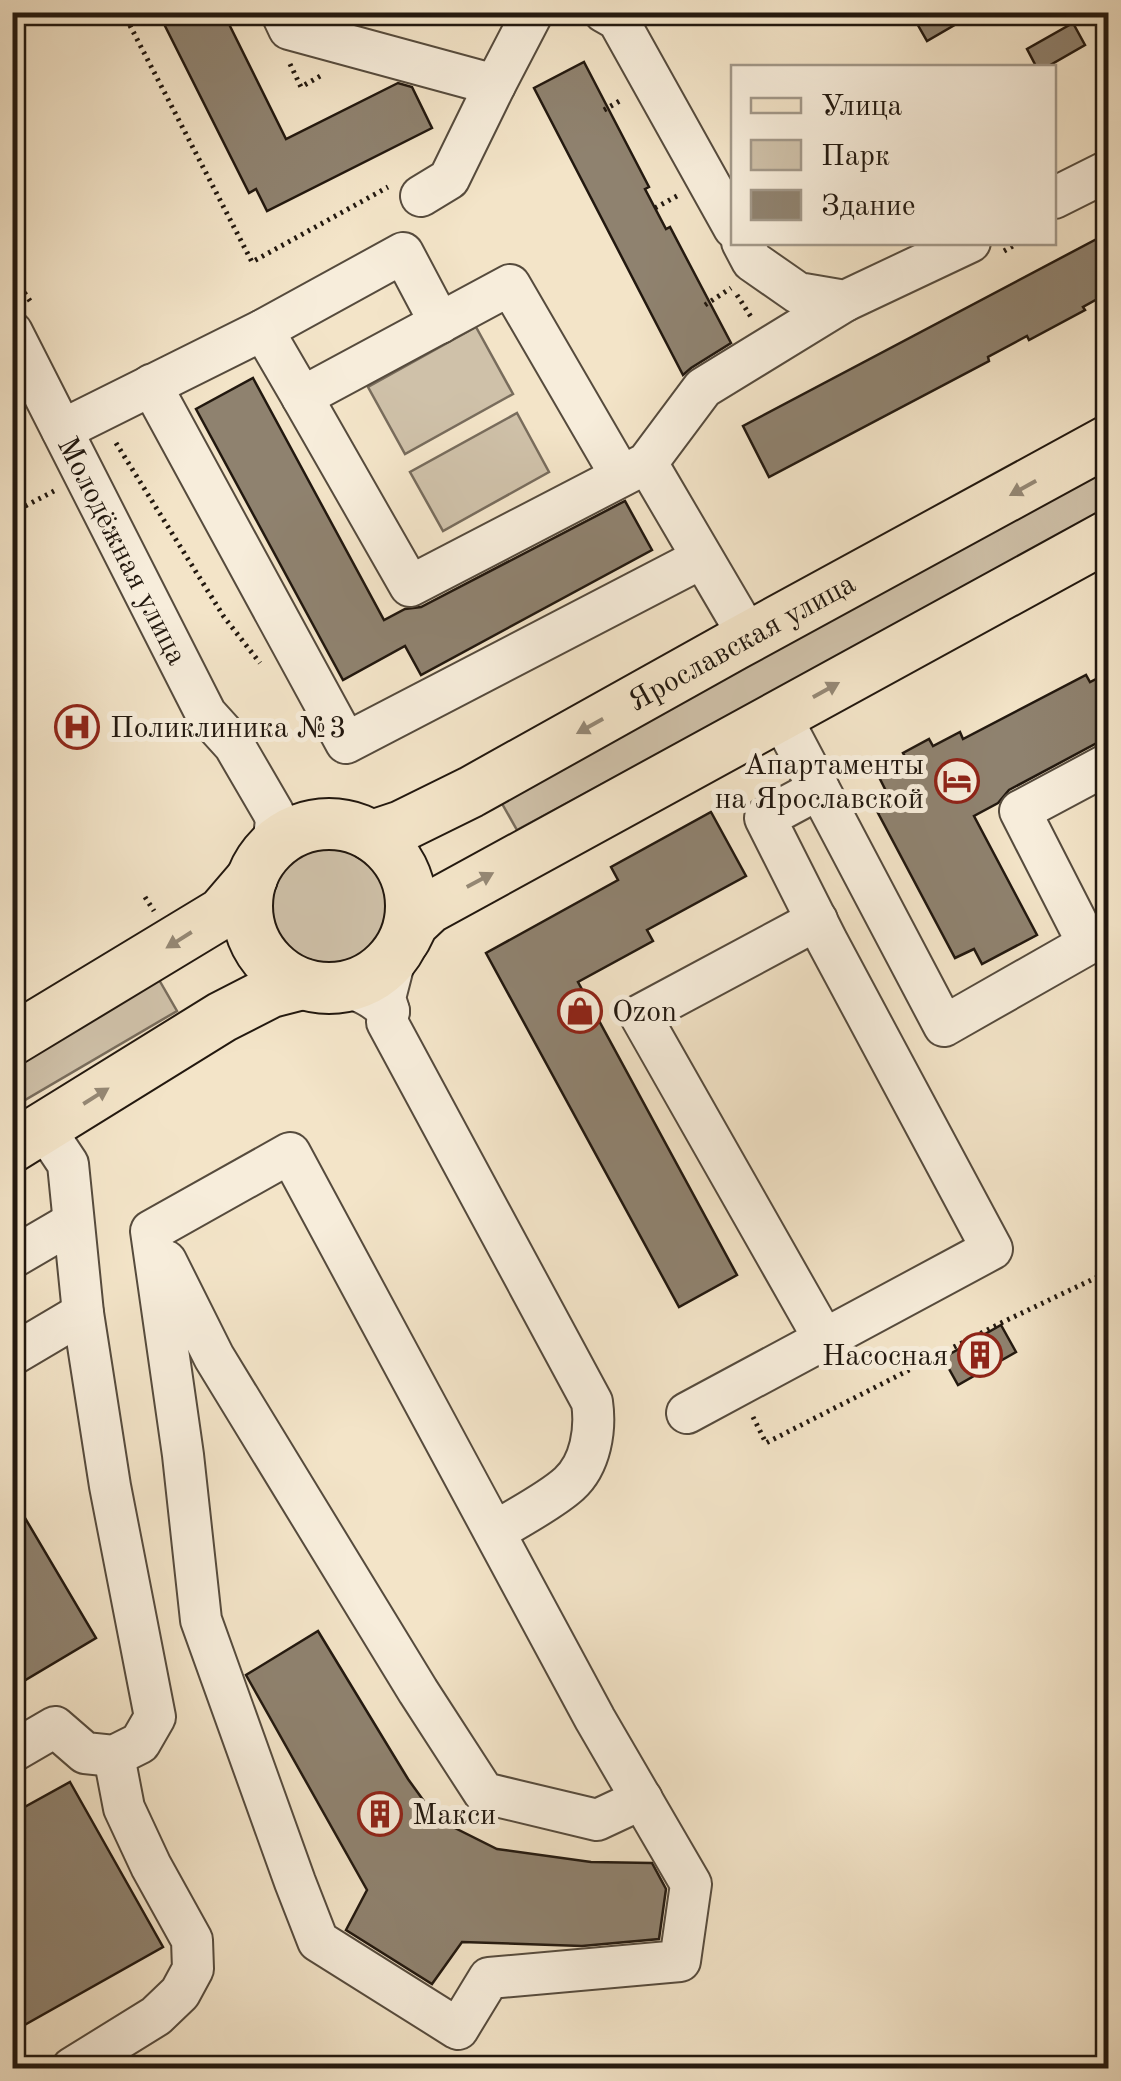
<svg xmlns="http://www.w3.org/2000/svg" width="1121" height="2081" font-family="'Old Standard TT',serif">
<style>
.green{fill:#cfc1a9;stroke:#786c5c;stroke-width:2.5}
.building{fill:#8f826f;stroke:#22180f;stroke-width:2.5}
.lines{fill:none;stroke-linecap:round;stroke-linejoin:round}
.minor-casing{stroke:#564b3d;stroke-width:44}
.major-casing{stroke:#22180f;stroke-width:54}
.path{stroke:#22180f;stroke-width:5;stroke-dasharray:2.5 5;stroke-linecap:butt}
.minor{stroke:#f7eddb;stroke-width:40}
.major{stroke:#f3e4c8;stroke-width:50}
.oneway{fill:#958875}
.labels{text-anchor:middle;stroke-width:10;stroke-linejoin:round;paint-order:stroke}
.street-label{font-size:30px;fill:#22180f;stroke:#f7eddb}
.poi-label{font-size:30px;fill:#22180f;stroke:#f7eddb;text-anchor:start}
</style>
<rect width="100%" height="100%" fill="#f3e4c8"/>
<filter id="stains"><feTurbulence type="fractalNoise" baseFrequency=".002" numOctaves="4"/><feColorMatrix values="0 0 0 0 .2 0 0 0 0 .09 0 0 0 0 .02 0 0 0 .5 -.17"/></filter>
<radialGradient id="worn" r=".72"><stop offset=".6" stop-color="#630" stop-opacity="0"/><stop offset="1" stop-color="#630" stop-opacity=".3"/></radialGradient>
<g class="green">
<polygon points="476,327 513,394 405,454 368,387"/>
<polygon points="517,413 549,472 443,531 410,472"/>
<polygon points="1108,457 1108,512 517,830 496,793"/>
<circle cx="330" cy="903" r="61"/>
<polygon points="158,978 177,1011 13,1107 12,1063"/>
</g>
<g class="building">
<polygon points="158,12 223,12 286,139 398,83 412,87 432,128 267,211 256,189 249,193"/>
<polygon points="928,12 977,12 927,41 915,20"/>
<polygon points="1073,23 1085,45 1045,68 1037,68 1027,49"/>
<polygon points="584,62 649,187 645,189 666,229 670,227 731,343 691,368 683,375 534,88"/>
<polygon points="1108,233 1108,293 1083,307 1085,310 1029,340 1027,336 988,357 989,361 769,477 743,426"/>
<polygon points="253,378 384,620 405,609 421,607 625,501 652,550 421,675 405,646 343,680 196,409"/>
<polygon points="1108,673 1108,740 1097,743 1009,790 998,803 974,816 1037,935 982,964 974,949 955,958 878,813 893,805 878,775 907,760 903,753 929,739 933,746 960,732 963,739 1086,675 1090,682"/>
<polygon points="711,812 746,876 647,930 653,941 578,982 737,1275 679,1307 486,953 618,880 611,867"/>
<polygon points="1001,1325 1016,1352 958,1385 943,1358"/>
<polygon points="12,1496 96,1638 12,1688"/>
<polygon points="318,1631 408,1779 426,1804 447,1824 497,1849 591,1862 652,1863 666,1889 659,1939 582,1946 462,1942 432,1984 346,1930 367,1890 246,1675"/>
<polygon points="70,1782 163,1947 12,2032 12,1814"/>
</g>
<g class="lines">
<g class="minor-casing">
<g id="minor">
<polyline points="281,12 289,29 495,85 533,12"/>
<polyline points="604,12 618,20 734,228"/>
<polyline points="421,196 449,179 495,85"/>
<polyline points="1054,198 1108,171"/>
<polyline points="742,242 752,261 798,293 845,301 970,242"/>
<polyline points="263,330 403,253 440,323"/>
<path id="s1" d="M 12,332 L 206,714 L 234,745 L 273,812 L 276,820 L 273,846"/>
<polyline points="151,385 346,743 702,558"/>
<polyline points="302,397 410,586 647,463 703,388 845,301"/>
<polyline points="62,430 263,330 302,397 510,285 621,476"/>
<polyline points="647,463 749,637"/>
<polyline points="780,715 944,1026 1088,944 1020,811 1108,764"/>
<polyline points="817,920 640,1015 824,1339"/>
<path d="M 396,955 L 385,998 L 389,1011 L 387,1022 L 592,1402 C 596,1429 591,1464 569,1484 C 549,1502 518,1517 495,1532"/>
<path d="M 338,988 C 360,988 373,997 389,1011"/>
<polygon points="290,1153 595,1719 691,1884 680,1961 489,1978 458,2029 318,1941 295,1882 201,1620 183,1455 151,1231"/>
<polyline points="12,1258 72,1223"/>
<polyline points="166,1261 214,1357 418,1691 484,1793 597,1820 642,1799"/>
<polyline points="12,1355 83,1313"/>
<polyline points="687,1413 992,1249 827,941 765,818 819,789"/>
<polyline points="12,1752 55,1727 85,1753 114,1756 140,1743 155,1717 110,1486 83,1313 68,1164 44,1128"/>
<polyline points="72,2068 156,2016 180,1993 193,1969 192,1940 151,1866 124,1808 114,1756"/>
</g>
</g>
<g class="major-casing">
<g id="major">
<circle cx="329" cy="906" r="82"/>
<path id="s2" d="M 372,836 L 402,826 L 471,792 L 736,644 L 1108,441"/>
<polyline points="405,939 413,923 429,908 1108,536"/>
<polyline points="12,1040 222,913 252,878"/>
<polyline points="12,1147 222,1017 271,992 302,984"/>
</g>
</g>
<g class="path">
<polyline points="123,12 252,262 388,187"/>
<polyline points="290,64 301,87 322,75"/>
<polyline points="604,110 623,99"/>
<polyline points="655,208 677,196"/>
<polyline points="1004,251 1020,242"/>
<polyline points="12,274 30,301"/>
<polyline points="737,295 753,320"/>
<polyline points="705,305 731,288"/>
<polyline points="116,443 224,617 260,663"/>
<polyline points="12,513 54,491"/>
<polyline points="145,897 154,911"/>
<polyline points="753,1417 766,1443 1005,1321 1108,1272"/>
</g>
<use href="#minor" class="minor"/>
<use href="#major" class="major"/>
</g>
<defs><path id="oneway-solid" d="M-6-.8H1V-3.2L6.5 0L1 3.2V.8H-6Z" transform="scale(2.5)"/></defs>
<g class="oneway">
<use href="#oneway-solid" transform="translate(1023 488) rotate(151)"/>
<use href="#oneway-solid" transform="translate(826 690) rotate(-29)"/>
<use href="#oneway-solid" transform="translate(590 726) rotate(151)"/>
<use href="#oneway-solid" transform="translate(480 880) rotate(-28)"/>
<use href="#oneway-solid" transform="translate(179 940) rotate(148)"/>
<use href="#oneway-solid" transform="translate(96 1096) rotate(-32)"/>
</g>
<defs>
<g id="hospital-ring" transform="scale(2.25)"><circle r="9.5" fill="#f7eddb" stroke="#8f2418" stroke-width="1.5"/><path d="M-5-5h3v3.5h4V-5h3V5h-3V1.5h-4V5h-3Z" fill="#8f2418"/></g>
<g id="hotel-ring" transform="scale(2.25)"><circle r="9.5" fill="#f7eddb" stroke="#8f2418" stroke-width="1.5"/><path d="M-6-4.5h1.5V1H6V5H4.5V3h-9V5H-6ZM-4 0a1.8 1.8 0 1 1 3.6 0ZM.5 0V-2.5h3Q6-2.5 6 0Z" fill="#8f2418"/></g>
<g id="shop-ring" transform="scale(2.25)"><circle r="9.5" fill="#f7eddb" stroke="#8f2418" stroke-width="1.5"/><path d="M-5-2.5h2.3a2.7 3.5 0 0 1 5.4 0H5L5.5 6h-11ZM-1.5-2.5h3a1.5 2.3 0 0 0-3 0Z" fill="#8f2418"/></g>
<g id="building-ring" transform="scale(2.25)"><circle r="9.5" fill="#f7eddb" stroke="#8f2418" stroke-width="1.5"/><path d="M-4-6H4V6H1V3H-1V6H-4ZM-2.5-4.3h1.7v1.8h-1.7ZM.8-4.3h1.7v1.8H.8ZM-2.5-1h1.7V.8h-1.7ZM.8-1h1.7V.8H.8Z" fill="#8f2418"/></g>
</defs>
<g fill-rule="evenodd">
<use href="#hospital-ring" x="77" y="727"/>
<use href="#hotel-ring" x="957" y="781"/>
<use href="#shop-ring" x="580" y="1011"/>
<use href="#building-ring" x="980" y="1355"/>
<use href="#building-ring" x="380" y="1814"/>
</g>
<g class="labels">
<g class="street-label">
<text dy="10" stroke="none"><textPath href="#s1" startOffset="245">Молодёжная улица</textPath></text>
<text dy="10" stroke="none"><textPath href="#s2" startOffset="418">Ярославская улица</textPath></text>
</g>
<g class="poi-label">
<text x="110" y="737">Поликлиника №3</text>
<text x="924" y="774" text-anchor="end">Апартаменты<tspan x="924" dy="34">на Ярославской</tspan></text>
<text x="612" y="1021">Ozon</text>
<text x="948" y="1365" text-anchor="end">Насосная</text>
<text x="412" y="1824">Макси</text>
</g>
</g>
<rect width="1121" height="2081" fill="none" stroke="#f3e4c8" stroke-width="50"/>
<rect x="15" y="15" width="1091" height="2051" fill="none" stroke="#22180f" stroke-width="5"/>
<rect x="25" y="25" width="1071" height="2031" fill="none" stroke="#22180f" stroke-width="2.5"/>
<rect x="731" y="65" width="325" height="180" fill="#f7eddb" stroke="#a29889" stroke-width="2.5"/>
<rect x="751" y="98" width="50" height="15" fill="#f3e4c8" stroke="#a29889" stroke-width="2.5"/>
<text x="821" y="115" font-size="30" fill="#22180f">Улица</text>
<rect x="751" y="140" width="50" height="30" fill="#cfc1a9" stroke="#a29889" stroke-width="2.5"/>
<text x="821" y="165" font-size="30" fill="#22180f">Парк</text>
<rect x="751" y="190" width="50" height="30" fill="#8f826f" stroke="#a29889" stroke-width="2.5"/>
<text x="821" y="215" font-size="30" fill="#22180f">Здание</text>
<rect width="100%" height="100%" filter="url(#stains)"/>
<rect width="100%" height="100%" fill="url(#worn)"/>
</svg>
